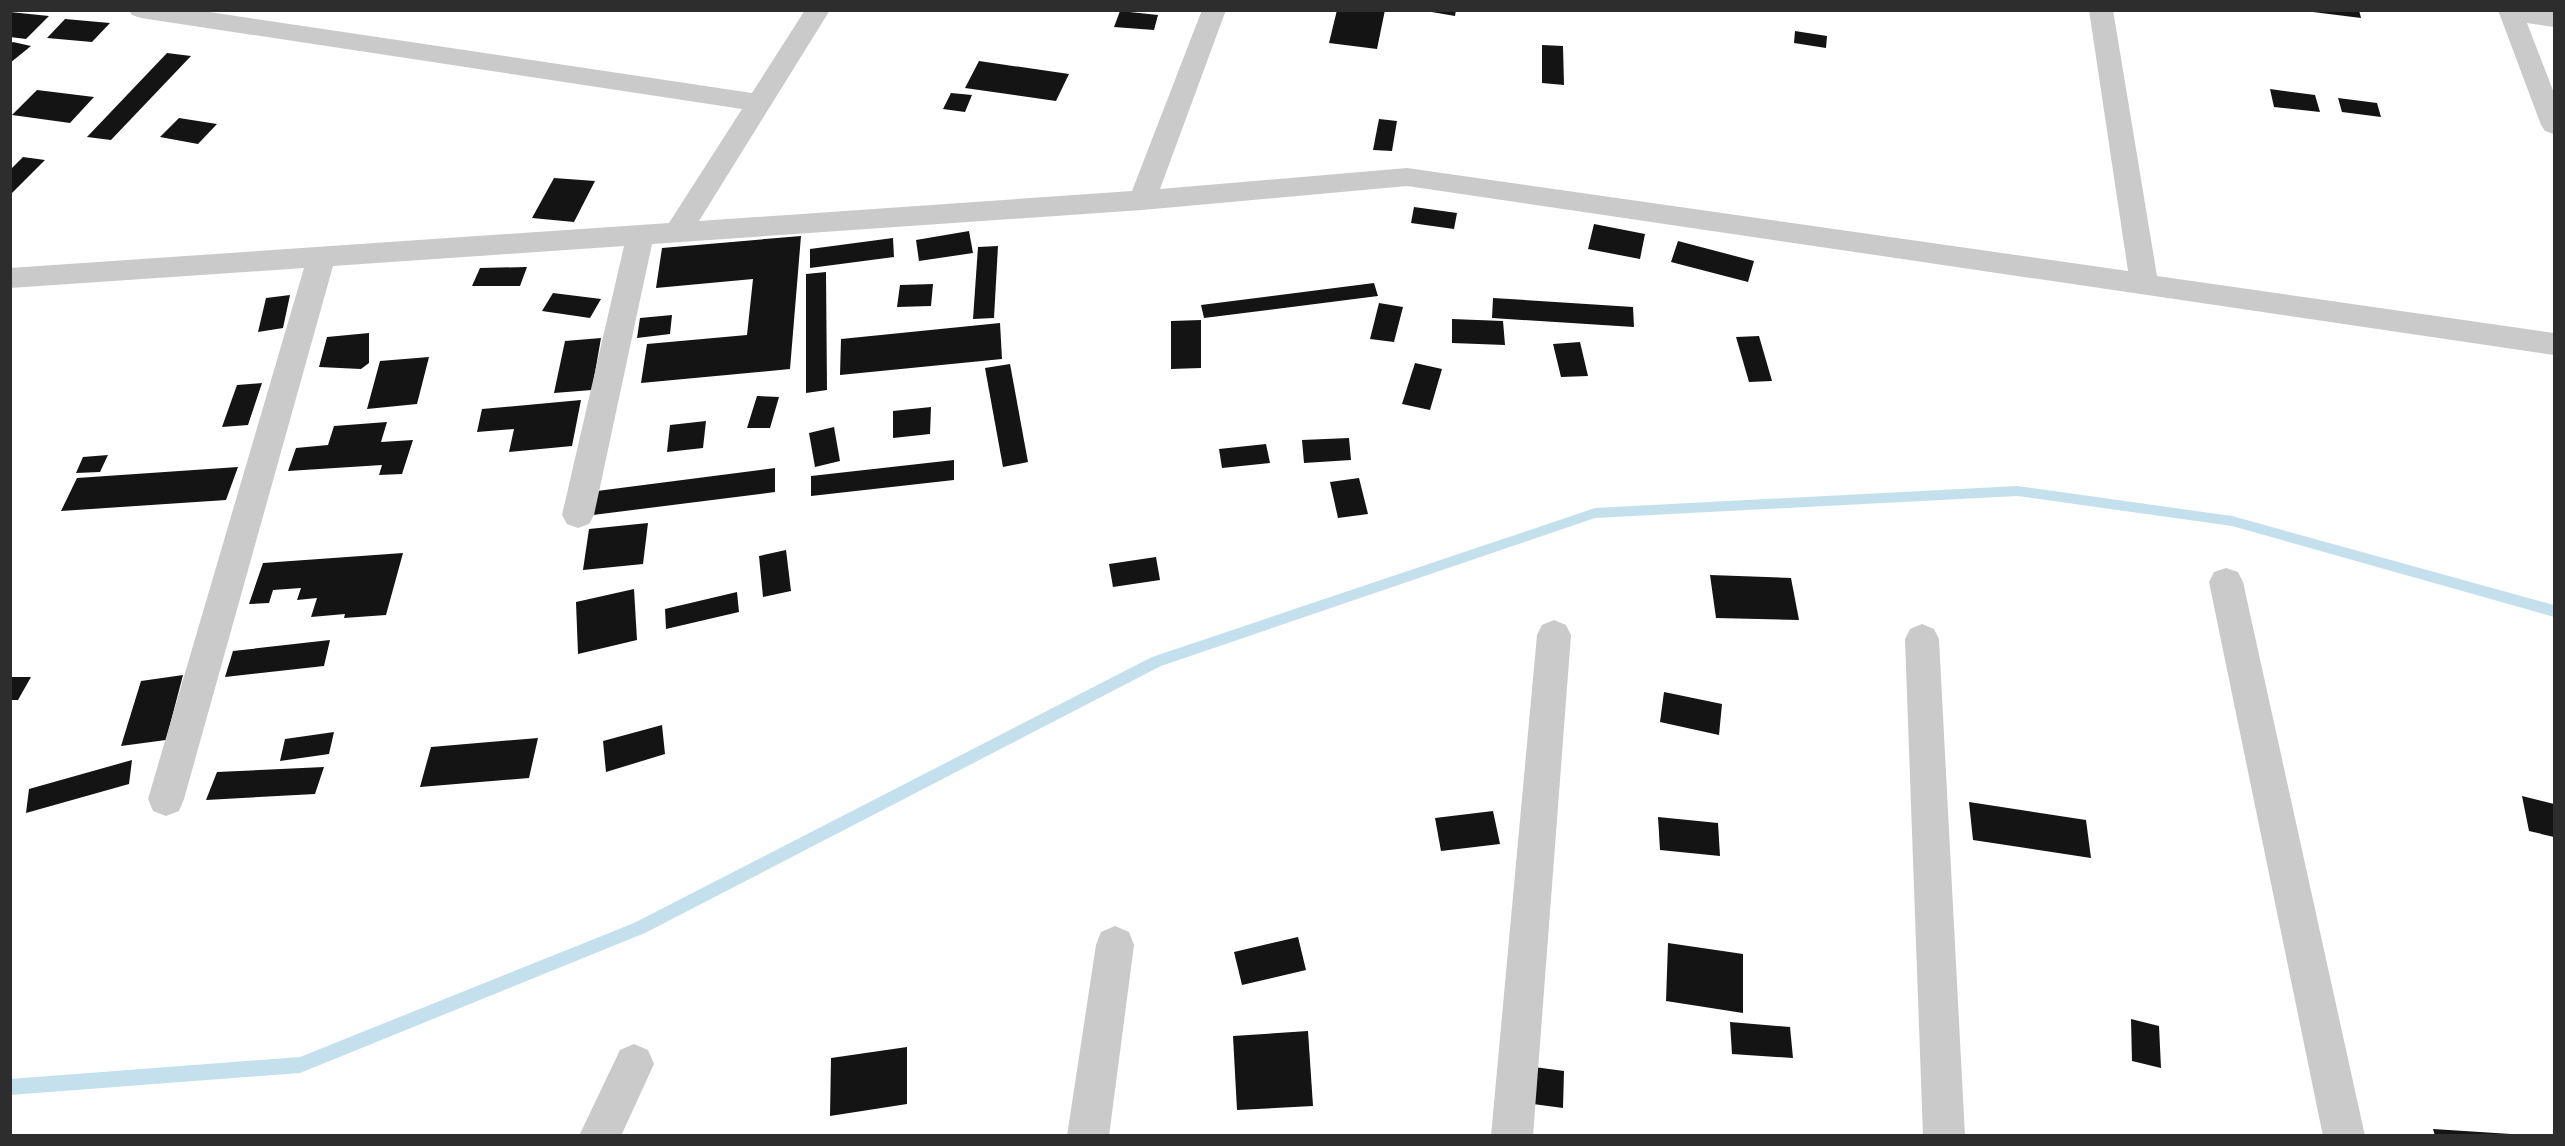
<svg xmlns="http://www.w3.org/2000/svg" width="2565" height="1146" font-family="Inter,sans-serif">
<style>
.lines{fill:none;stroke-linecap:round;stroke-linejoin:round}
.stream{fill:#c4e0ed;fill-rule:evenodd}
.building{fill:#141414}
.minor{fill:#cacaca;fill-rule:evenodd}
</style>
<rect width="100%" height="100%" fill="#fff"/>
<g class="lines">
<polygon class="stream" points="2017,486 2232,516 2554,605 2554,617 2232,526 2017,496 1595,518 1161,666 645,933 300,1073 10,1095 10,1079 300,1057 634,923 1152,657 1595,508"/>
</g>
<g class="building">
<polygon points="1337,10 1385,10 1377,49 1329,43"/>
<polygon points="1420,10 1456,10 1455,16"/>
<polygon points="2313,10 2359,10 2361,18 2313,12"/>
<polygon points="1120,11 1158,15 1154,30 1114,27"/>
<polygon points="10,12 49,16 26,39 10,37"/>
<polygon points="65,19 110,23 92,42 47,38"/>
<polygon points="1795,31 1827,36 1826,48 1794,43"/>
<polygon points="13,42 31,46 10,63 10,44"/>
<polygon points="1542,45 1563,46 1564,85 1542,83"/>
<polygon points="167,53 191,56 111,140 87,137"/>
<polygon points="979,61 1069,74 1056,101 965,88"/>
<polygon points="2270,89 2315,95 2320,112 2274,107"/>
<polygon points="37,90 94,97 70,123 12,115"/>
<polygon points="951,93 972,95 965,112 943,109"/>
<polygon points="2338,98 2377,103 2381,117 2342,112"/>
<polygon points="179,118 217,124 198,144 160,137"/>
<polygon points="1379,119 1397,121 1392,151 1373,150"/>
<polygon points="23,157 45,160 10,195 10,170"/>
<polygon points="554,178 595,181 574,222 532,218"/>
<polygon points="1414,207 1457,213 1454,229 1411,223"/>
<polygon points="1594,224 1645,234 1640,259 1588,249"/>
<polygon points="969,231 973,253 919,261 916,240"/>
<polygon points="801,236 790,369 641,383 647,344 747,335 753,279 656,288 662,248"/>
<polygon points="893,238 894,257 810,268 810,249"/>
<polygon points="1678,241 1754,261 1748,282 1671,262"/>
<polygon points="998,246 994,318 973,319 978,247"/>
<polygon points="527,267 520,286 472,286 480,268"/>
<polygon points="826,272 827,390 806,393 806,274"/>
<polygon points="1374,283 1378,296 1204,318 1201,305"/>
<polygon points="933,284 931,306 897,307 900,285"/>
<polygon points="553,293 601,299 590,318 542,311"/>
<polygon points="290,295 283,328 258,332 266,298"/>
<polygon points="1493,298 1633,307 1634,327 1492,318"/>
<polygon points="1379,303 1403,307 1394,342 1370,339"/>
<polygon points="672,315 670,334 637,338 640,318"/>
<polygon points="1452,319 1503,321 1505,345 1452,343"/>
<polygon points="1201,320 1201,368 1171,369 1171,321"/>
<polygon points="1000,323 1002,359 840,375 841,339"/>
<polygon points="369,333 369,363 361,369 319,367 327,337"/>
<polygon points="1759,336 1772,381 1749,382 1736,337"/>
<polygon points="601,338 592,390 554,393 565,341"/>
<polygon points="1580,342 1588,376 1561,377 1553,344"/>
<polygon points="429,357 417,404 367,409 380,361"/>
<polygon points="1415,363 1442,369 1430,410 1402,404"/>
<polygon points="1010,364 1028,462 1003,467 985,368"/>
<polygon points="262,383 248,425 222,427 237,385"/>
<polygon points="757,396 779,397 770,428 747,428"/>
<polygon points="581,400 572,446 509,452 514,429 477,432 482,409"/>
<polygon points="931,407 930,434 893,438 893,411"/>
<polygon points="706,421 703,448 667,452 670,425"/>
<polygon points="387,422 381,442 413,440 402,474 379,475 382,465 288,471 296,448 328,445 334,426"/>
<polygon points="834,427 840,461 815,467 809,433"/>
<polygon points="1349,438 1351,460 1304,463 1302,440"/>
<polygon points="1266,444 1270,463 1222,468 1219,449"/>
<polygon points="108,455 100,472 76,473 83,457"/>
<polygon points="954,460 954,480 811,496 811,476"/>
<polygon points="238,467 226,500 61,511 77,478"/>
<polygon points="775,468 775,492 593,515 597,491"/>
<polygon points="1359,478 1368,514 1338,518 1330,482"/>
<polygon points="648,523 643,564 583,570 589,529"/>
<polygon points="786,550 791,591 763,597 759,556"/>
<polygon points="403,553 386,615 344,618 345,614 311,617 317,598 297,600 301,588 273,590 269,603 249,604 263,563"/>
<polygon points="1156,557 1160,580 1113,587 1109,564"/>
<polygon points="1710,575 1791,578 1799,620 1716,618"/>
<polygon points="634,589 637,640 578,654 576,602"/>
<polygon points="737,592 739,612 666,629 665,609"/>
<polygon points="330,640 324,666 225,677 233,651"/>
<polygon points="183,675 166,740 121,746 141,681"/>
<polygon points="10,677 31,677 18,700 10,700"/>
<polygon points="1664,692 1722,704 1719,735 1660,722"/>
<polygon points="662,725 665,754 606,772 603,741"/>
<polygon points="334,732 329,754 280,761 285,739"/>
<polygon points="538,738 529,778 420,787 431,747"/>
<polygon points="132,760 129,784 26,813 29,789"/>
<polygon points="324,767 315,794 206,800 217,772"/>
<polygon points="2522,796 2554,804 2554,837 2529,831"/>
<polygon points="1969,802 2086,820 2091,858 1973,840"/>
<polygon points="1493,811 1500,844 1441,851 1435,818"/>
<polygon points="1658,817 1718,823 1720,856 1660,850"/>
<polygon points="1298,937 1306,970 1242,985 1234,952"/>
<polygon points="1668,943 1743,954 1743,1013 1666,1001"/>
<polygon points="2131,1019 2159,1026 2161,1068 2132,1061"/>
<polygon points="1730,1022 1790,1027 1793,1058 1732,1054"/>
<polygon points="1308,1031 1313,1106 1237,1110 1233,1036"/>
<polygon points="907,1047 907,1104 830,1116 831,1058"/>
<polygon points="1534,1067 1564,1071 1563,1108 1533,1104"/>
<polygon points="2433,1129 2511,1134 2511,1136 2435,1136"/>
</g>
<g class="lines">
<g class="minor">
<polygon points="129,10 196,10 752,93 805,10 830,10 699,221 1132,191 1202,10 1226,10 1160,189 1407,168 2128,271 2089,10 2113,10 2157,276 2554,333 2554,355 1407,186 1142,210 652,244 594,515 589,524 578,528 567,524 562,515 624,246 333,266 184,799 179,811 166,816 153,811 148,799 304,268 10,288 10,268 669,223 742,109 141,18 132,15"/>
<polygon points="2498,10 2554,11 2554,27 2527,23 2554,93 2554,134 2545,131 2541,125"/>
<polygon points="2226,568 2238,572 2243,582 2365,1136 2323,1136 2209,582 2214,572"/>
<polygon points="1554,620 1566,625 1571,635 1533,1136 1491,1136 1537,635 1542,625"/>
<polygon points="1922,624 1934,629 1939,639 1965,1136 1923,1136 1905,639 1910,629"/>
<polygon points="1115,926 1129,932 1134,945 1109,1136 1067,1136 1096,945 1101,932"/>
<polygon points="634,1044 648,1050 654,1064 621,1136 579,1136 620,1050"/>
</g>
</g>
<rect width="2565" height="1146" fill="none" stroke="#2d2d2d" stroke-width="24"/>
</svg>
